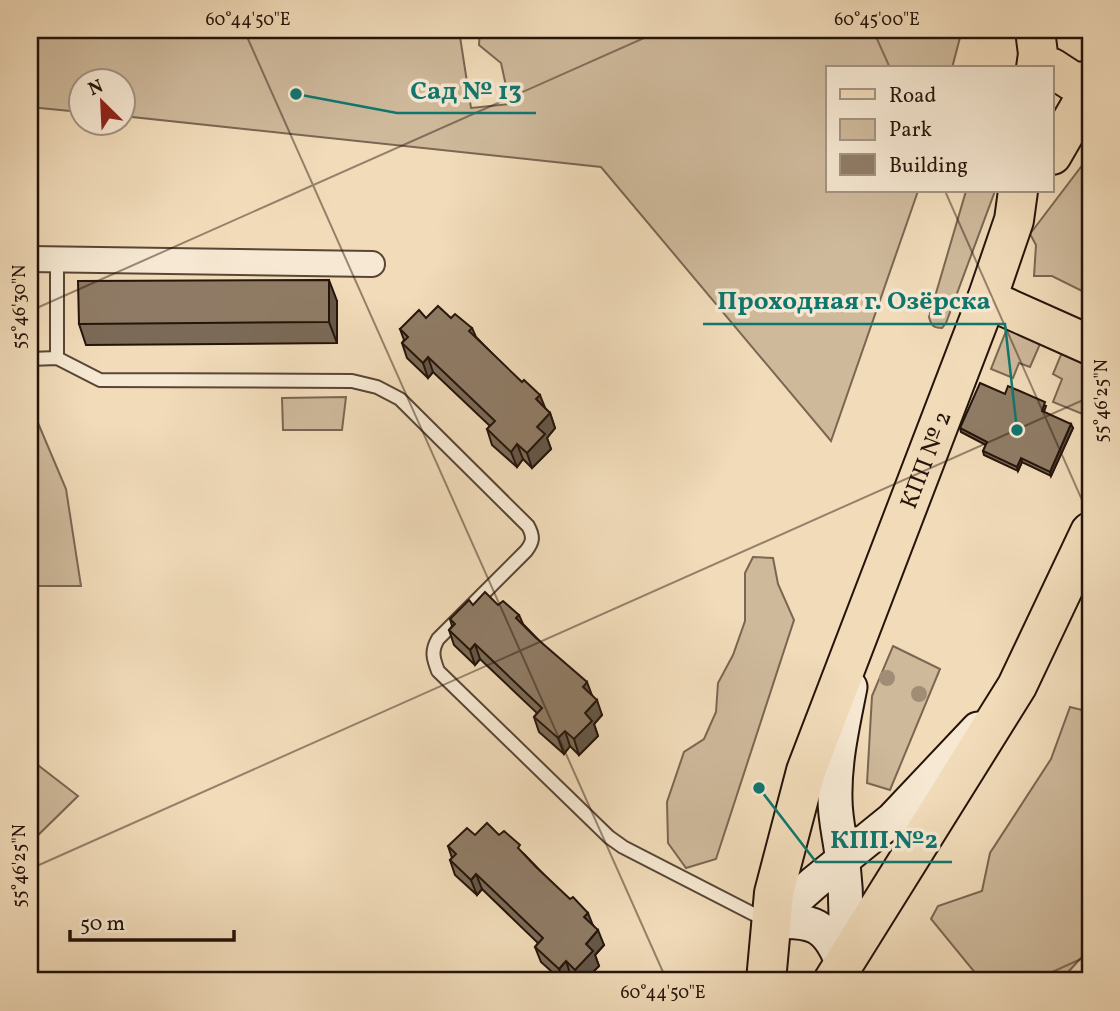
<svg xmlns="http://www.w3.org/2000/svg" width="1120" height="1011" font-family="Vollkorn,serif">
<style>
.green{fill:#ceb99b;stroke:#7a6652;stroke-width:2}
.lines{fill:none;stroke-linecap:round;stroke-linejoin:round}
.lane-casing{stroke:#584636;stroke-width:16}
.street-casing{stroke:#584636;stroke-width:28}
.secondary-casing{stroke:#25140a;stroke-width:37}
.primary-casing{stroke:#25140a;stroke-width:42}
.lane{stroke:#f6e8d2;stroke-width:12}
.street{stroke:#f6e8d2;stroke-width:24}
.secondary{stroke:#f6e8d2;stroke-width:33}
.primary{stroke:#f1dbb9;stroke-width:38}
.tree{fill:#a18d75}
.wall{fill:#7b6a57;stroke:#25140a;stroke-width:2}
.shaded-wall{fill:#645647;stroke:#25140a;stroke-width:2}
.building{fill:#8f7b65;stroke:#25140a;stroke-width:2}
.ticks{fill:none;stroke:#25140a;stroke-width:2;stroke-opacity:0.45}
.labels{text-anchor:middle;stroke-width:7;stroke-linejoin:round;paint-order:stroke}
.street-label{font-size:24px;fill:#25140a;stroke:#f6e8d2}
.leader{fill:none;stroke:#0f766e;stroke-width:2.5}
.callout-dot{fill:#0f766e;stroke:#f6e8d2;stroke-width:2.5}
.callout-label{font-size:26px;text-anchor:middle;font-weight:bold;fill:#0f766e;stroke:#f6e8d2;stroke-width:7;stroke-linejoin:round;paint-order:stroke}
.neatline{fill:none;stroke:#25140a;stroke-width:2.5}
.ticks-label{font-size:18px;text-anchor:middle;fill:#25140a}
</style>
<rect width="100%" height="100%" fill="#f1dbb9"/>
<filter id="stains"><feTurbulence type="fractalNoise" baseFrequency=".00286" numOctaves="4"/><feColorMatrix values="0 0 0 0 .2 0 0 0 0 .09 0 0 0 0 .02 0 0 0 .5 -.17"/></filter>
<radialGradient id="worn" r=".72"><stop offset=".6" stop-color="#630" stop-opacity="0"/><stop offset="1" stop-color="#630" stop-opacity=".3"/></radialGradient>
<g class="green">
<polygon points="30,30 459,30 471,108 510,104 501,63 479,45 480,30 962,30 952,68 828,68 828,191 918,191 831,441 601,167 123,116 122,80 80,80 80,112 30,107"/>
<polygon points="1090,155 1090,295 1052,276 1034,276 1036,245 1030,234"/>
<path d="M 966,191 L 995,191 L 946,323 L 942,328 C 933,328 931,325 929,317 Z"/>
<polygon points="1010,321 1044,335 1030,367 1019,363 1013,378 991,369"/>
<polygon points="1065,345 1090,355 1090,417 1053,402 1062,379 1053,374"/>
<polygon points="346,397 342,430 283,430 282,398"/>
<polygon points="30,404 66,489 81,586 30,586"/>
<polygon points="753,557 773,558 778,584 794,620 716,859 686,868 668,843 667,802 684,752 704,739 716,712 718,683 733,655 745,621 745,573"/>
<polygon points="893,646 940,669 890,790 867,783 872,696"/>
<polygon points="1070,707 1090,712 1090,948 1060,981 969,981 977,975 931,919 938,906 982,891 990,853 1051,759"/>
<polygon points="30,759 78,796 30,843"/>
</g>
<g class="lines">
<g class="lane-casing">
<g id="lane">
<polyline points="57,259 57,358"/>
<path d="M 30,359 L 57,358 L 100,380 L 352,381 L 377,387 L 400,399 L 528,526 C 534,537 533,542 526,551 L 438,639 C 431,651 433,658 438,671 L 609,837 L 623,847 L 765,920"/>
</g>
</g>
<g class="street-casing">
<polyline id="street" points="30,259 372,264"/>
</g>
<g class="secondary-casing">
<g id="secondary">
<polyline points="770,922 814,883 893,819 978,729"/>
<path d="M 770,922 C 812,919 828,924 843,965"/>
<path d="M 843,965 C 847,931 847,898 843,863 C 841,841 835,821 835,799 C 834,761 843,723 850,687"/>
</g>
</g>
<g class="primary-casing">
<g id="primary">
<polyline points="1035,30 1038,54 1036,68"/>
<polyline points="1052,68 1072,81 1090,82"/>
<polyline points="1052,155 1090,89"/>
<polyline points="987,299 1090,345"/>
<path id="s1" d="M 766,981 L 774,893 L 806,771 L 987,299 L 1014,220 L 1018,191"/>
<polyline points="833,981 1017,686 1090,532"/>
</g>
</g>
<use href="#lane" class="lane"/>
<use href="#street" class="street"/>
<use href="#secondary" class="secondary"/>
<use href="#primary" class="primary"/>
</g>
<g class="tree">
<circle cx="887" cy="678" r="8"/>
<circle cx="919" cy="694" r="8"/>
</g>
<g class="wall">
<polygon points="337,301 337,343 86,345 79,324"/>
<polygon points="451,318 472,328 476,337 550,413 555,428 547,438 551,449 532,468 523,459 517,467 492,445 487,429 490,426 433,372 428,378 407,358 402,343 404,340 400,329"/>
<polygon points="1005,394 1046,406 1044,412 1073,428 1051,476 1022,462 1018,471 984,455 983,451 986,445 961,432 960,428"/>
<polygon points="473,605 498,605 519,615 523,624 592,695 602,715 594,724 598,736 579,755 570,746 564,754 539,732 534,717 537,713 480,659 475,665 454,645 449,630 452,626 450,619"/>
<polygon points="475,835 499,835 524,854 593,925 604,945 595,955 599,966 584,981 577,981 571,976 567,981 562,981 541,962 535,947 538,943 482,889 477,895 455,875 450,860 452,858 448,846"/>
</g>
<g class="shaded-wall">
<polygon points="329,280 337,301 337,343 329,322"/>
<polygon points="428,357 433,372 428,378 423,363"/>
<polygon points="540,395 546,410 536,399"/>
<polygon points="550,413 555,428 547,438 551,449 532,468 527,453 537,427"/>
<polygon points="1071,424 1073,428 1051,476 1050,472"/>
<polygon points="517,444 523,459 517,467 511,452"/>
<polygon points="1021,458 1022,462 1018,471 1017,467"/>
<polygon points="475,644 480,659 475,665 470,650"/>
<polygon points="587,682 593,698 583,687"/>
<polygon points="597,700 602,715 594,724 598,736 579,755 574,739 585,713"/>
<polygon points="565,731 570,746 564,754 558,738"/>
<polygon points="476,874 482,889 477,895 471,880"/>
<polygon points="588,913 594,928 584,917"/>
<polygon points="598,930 604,945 595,955 599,966 584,981 579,981 575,970 586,944"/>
<polygon points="566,961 571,976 567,981 564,981 559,969"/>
</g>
<g class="building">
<polygon points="329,280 329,322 79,324 78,281"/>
<polygon points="438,306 451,318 455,314 472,328 469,331 522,382 524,380 540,395 536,399 550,413 537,427 545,434 527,453 517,444 511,452 487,429 495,421 428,357 423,363 402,343 408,337 400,329 419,310 426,318"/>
<polygon points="980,383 1005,394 1008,386 1045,402 1042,411 1071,424 1050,472 1021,458 1017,467 983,451 987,442 960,428"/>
<polygon points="485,592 498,605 503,601 519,615 516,618 535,637 587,682 583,687 597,700 585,713 592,721 574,739 565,731 558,738 534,717 542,708 475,644 470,650 449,630 455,624 450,619 469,600 473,605"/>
<polygon points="487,823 499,835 504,831 520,845 518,848 536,867 570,899 573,897 588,913 584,917 598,930 586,944 593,951 575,970 566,961 559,969 535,947 543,938 476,874 471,880 450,860 456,854 448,846 467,828 475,835"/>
</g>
<path class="ticks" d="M 244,30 L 667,981M 873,30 L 890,68M 945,191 L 1090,518M 30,311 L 662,30M 30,869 L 1090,397M 30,962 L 38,981M 1032,981 L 1090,955"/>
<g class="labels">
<g class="street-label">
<text dy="8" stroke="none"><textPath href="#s1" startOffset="548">КПП № 2</textPath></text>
</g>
</g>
<path class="leader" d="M296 94L397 113H536M1017 430L1005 324H703M759 788L816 862H952"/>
<g class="callout-dot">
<circle cx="296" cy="94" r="7"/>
<circle cx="1017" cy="430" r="7"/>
<circle cx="759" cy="788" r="7"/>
</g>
<g class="callout-label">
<text x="466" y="99">Сад № 13</text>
<text x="854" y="309">Проходная г. Озёрска</text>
<text x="884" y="848">КПП №2</text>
</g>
<rect width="1120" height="1011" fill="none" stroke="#f1dbb9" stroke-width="77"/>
<rect x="826" y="66" width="228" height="126" fill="#f6e8d2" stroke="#a29382" stroke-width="2"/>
<rect x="840" y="89" width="35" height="10" fill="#f1dbb9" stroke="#a29382" stroke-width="2"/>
<text x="889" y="102" font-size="21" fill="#25140a">Road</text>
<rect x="840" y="119" width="35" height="21" fill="#ceb99b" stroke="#a29382" stroke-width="2"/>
<text x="889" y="136" font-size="21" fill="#25140a">Park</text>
<rect x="840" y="154" width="35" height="21" fill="#8f7b65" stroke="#a29382" stroke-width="2"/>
<text x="889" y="172" font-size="21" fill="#25140a">Building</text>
<g transform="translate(102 102) rotate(336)"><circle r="33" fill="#f6e8d2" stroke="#a29382" stroke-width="2"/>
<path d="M0-5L12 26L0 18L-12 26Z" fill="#8f2418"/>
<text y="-10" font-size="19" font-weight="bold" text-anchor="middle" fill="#25140a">N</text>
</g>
<path d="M70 930v10h164v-10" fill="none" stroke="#25140a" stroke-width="3.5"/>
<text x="80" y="930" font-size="21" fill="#25140a" stroke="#f6e8d2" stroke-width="5" paint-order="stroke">50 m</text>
<rect x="38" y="38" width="1044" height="934" class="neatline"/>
<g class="ticks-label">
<text x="248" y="25">60°44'50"E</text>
<text x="877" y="25">60°45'00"E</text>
<text transform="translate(19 307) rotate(-90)" y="6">55°46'30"N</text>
<text transform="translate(1101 401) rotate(-90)" y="6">55°46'25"N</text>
<text transform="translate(19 866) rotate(-90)" y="6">55°46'25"N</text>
<text x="663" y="998">60°44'50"E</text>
</g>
<rect width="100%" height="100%" filter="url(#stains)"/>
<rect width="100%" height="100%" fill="url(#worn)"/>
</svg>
